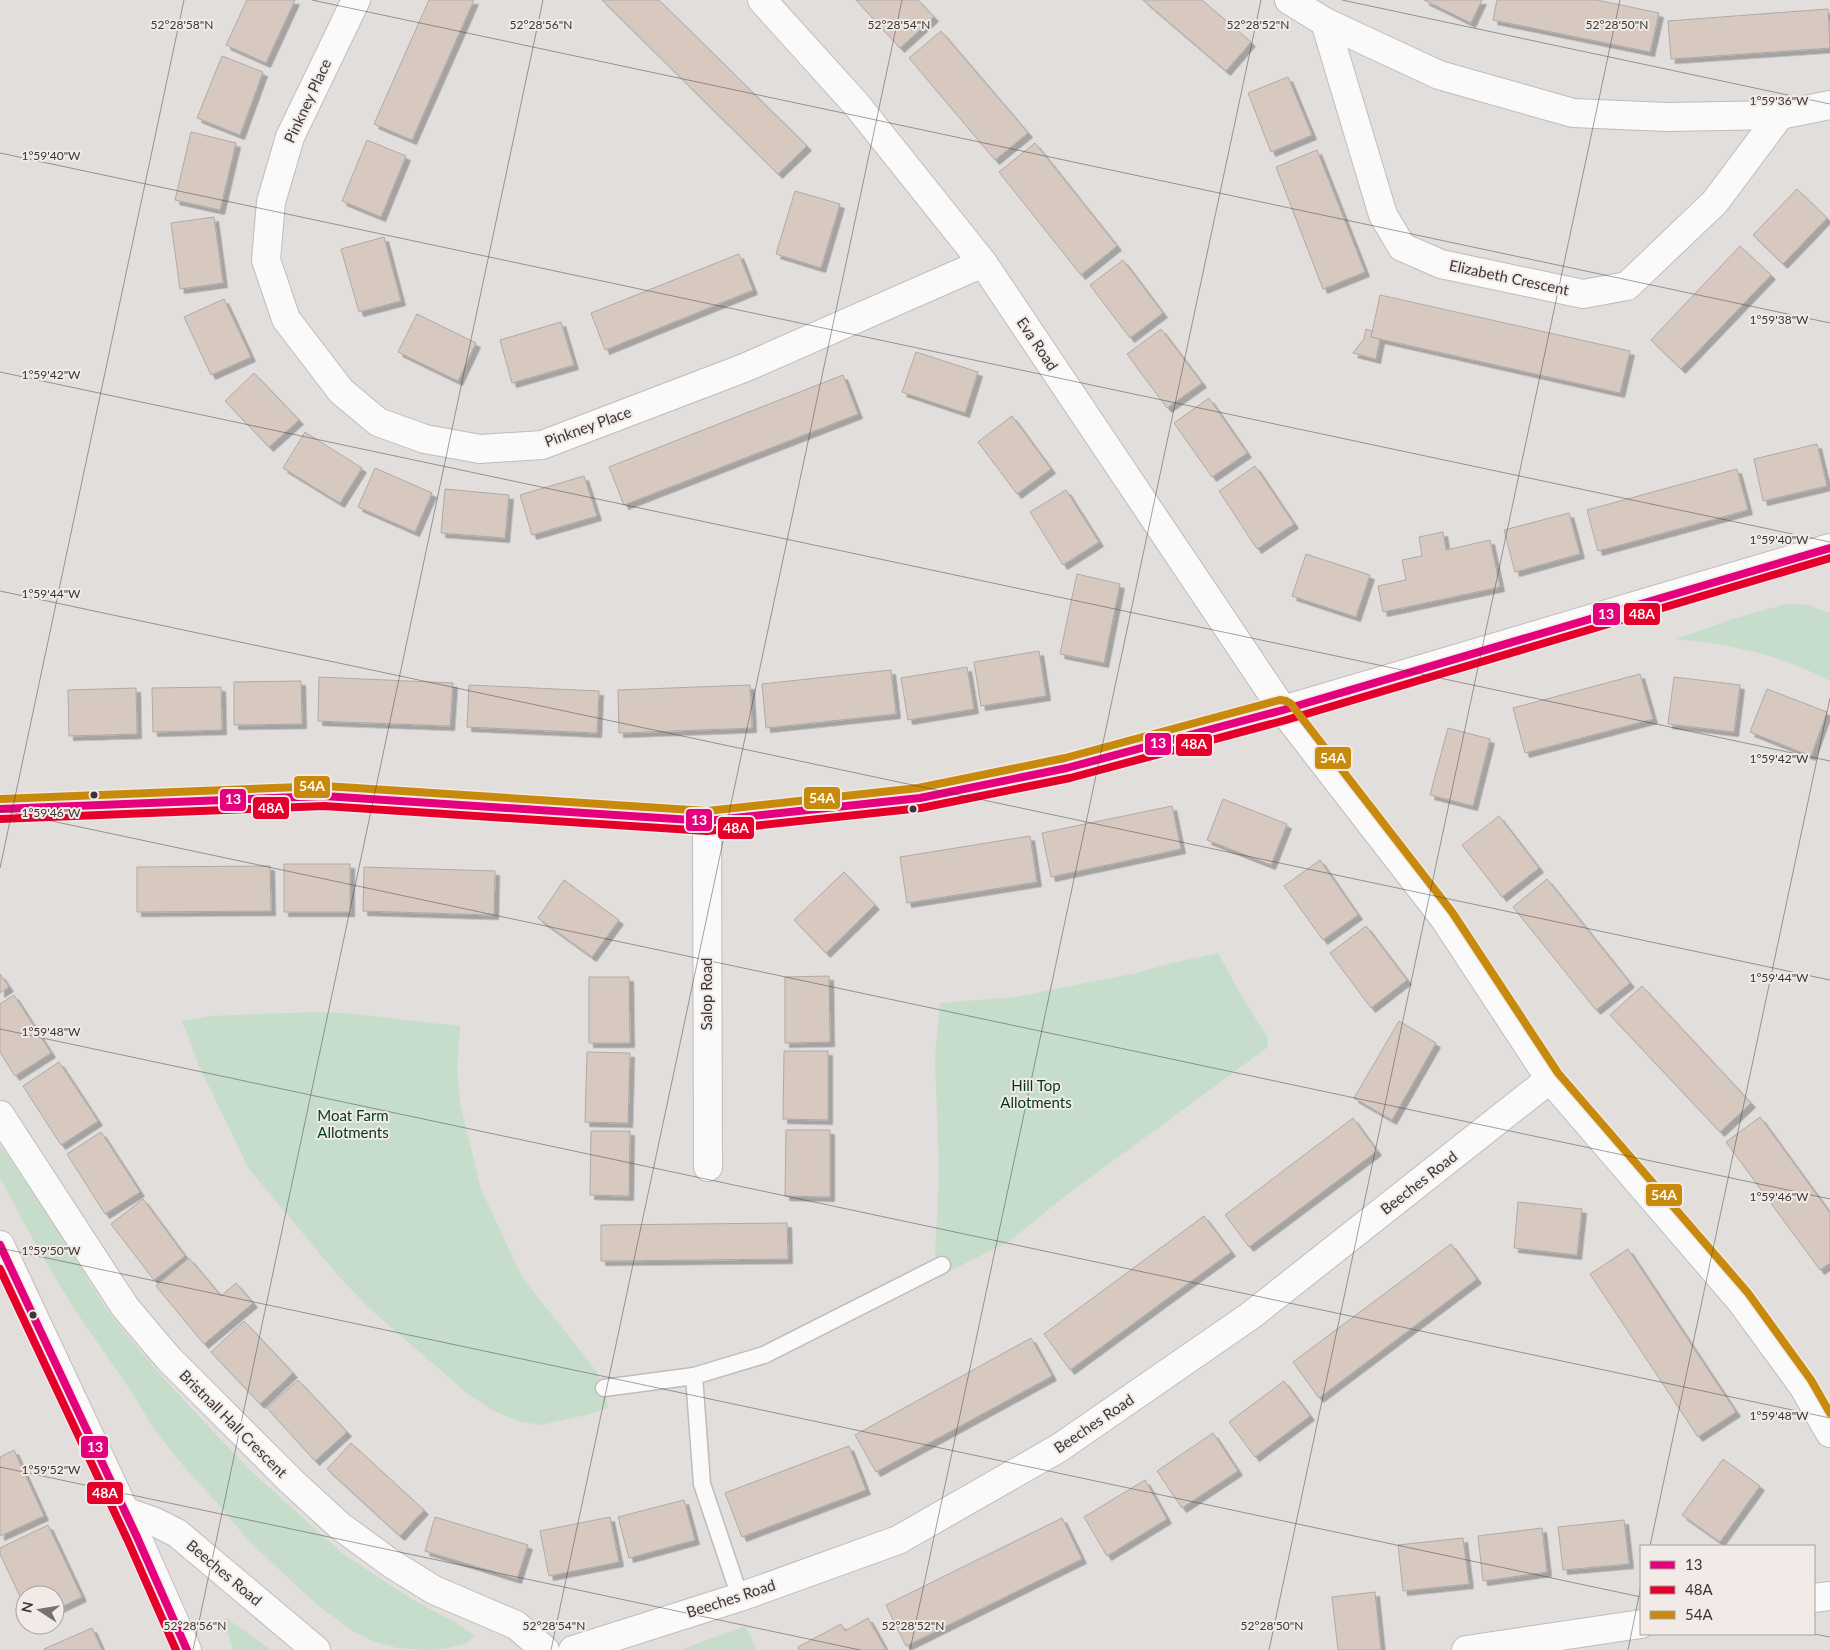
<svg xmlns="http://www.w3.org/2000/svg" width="1830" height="1650" font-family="Lato,sans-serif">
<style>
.green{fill:#c7ddcb}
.building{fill:#d8c9c0;stroke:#adaaa9;filter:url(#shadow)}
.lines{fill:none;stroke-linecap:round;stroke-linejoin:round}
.service-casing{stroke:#bfbcbb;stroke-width:19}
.minor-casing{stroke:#bfbcbb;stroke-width:30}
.tertiary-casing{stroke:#bfbcbb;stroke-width:30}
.service{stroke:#fafafa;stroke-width:16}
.minor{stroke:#fafafa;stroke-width:28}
.tertiary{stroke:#fafafa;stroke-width:28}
.bus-1-casing{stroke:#f1eae6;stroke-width:11}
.bus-2-casing{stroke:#f1eae6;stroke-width:11}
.bus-3-casing{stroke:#f1eae6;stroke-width:11}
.bus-1{stroke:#e5007d;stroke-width:8}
.bus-2{stroke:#e4002b;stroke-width:8}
.bus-3{stroke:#c88a0d;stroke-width:8}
.ticks{fill:none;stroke:#393635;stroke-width:1;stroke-opacity:0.45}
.bus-dot{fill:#393635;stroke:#f1eae6;stroke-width:2}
.labels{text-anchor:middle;stroke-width:4;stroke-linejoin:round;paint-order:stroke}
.street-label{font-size:15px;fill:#393635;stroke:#f1eae6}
.park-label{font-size:15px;fill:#003a1b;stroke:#f1eae6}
.ticks-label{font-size:12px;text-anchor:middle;fill:#393635;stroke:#f1eae6;stroke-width:4;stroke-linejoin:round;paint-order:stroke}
.line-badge{stroke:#f1eae6;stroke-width:2}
.badge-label{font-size:14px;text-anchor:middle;font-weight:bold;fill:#fff}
</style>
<defs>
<filter id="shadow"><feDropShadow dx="4.5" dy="4.5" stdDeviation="0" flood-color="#0004"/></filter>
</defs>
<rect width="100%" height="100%" fill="#e1dedc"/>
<g class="green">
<path d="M 1786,604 L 1808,605 L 1830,613 L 1830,681 C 1778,654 1734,645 1676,639 L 1733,619 Z"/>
<polygon points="1218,953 1246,1004 1267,1036 1268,1047 1064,1197 1010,1241 944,1274 935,1257 939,1173 935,1058 940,1003 1015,997 1137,973 1172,963"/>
<path d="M 317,1012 C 365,1013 412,1022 460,1026 L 457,1069 L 460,1103 L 481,1189 L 522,1277 L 598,1373 L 604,1388 L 608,1408 L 590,1414 L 541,1425 L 518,1421 L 492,1410 L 468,1394 L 370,1309 L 341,1279 L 249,1169 L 200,1068 L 182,1021 L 210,1016 Z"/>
<polygon points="0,1144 64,1239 105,1308 157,1371 206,1424 251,1471 343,1554 413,1600 455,1622 475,1636 465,1644 444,1649 428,1650 397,1648 375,1642 353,1631 328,1613 305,1594 247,1539 219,1505 185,1468 154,1429 133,1394 75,1310 42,1256 0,1178"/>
<polygon points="223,1619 228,1619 271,1650 233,1650"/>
<polygon points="745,1626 757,1650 680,1650"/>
</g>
<g class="building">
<polygon points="247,0 295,0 266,63 226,45"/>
<polygon points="429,0 474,0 412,140 374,124"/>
<polygon points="602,0 659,0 807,146 778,174"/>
<polygon points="856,0 918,0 934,17 900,48"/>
<polygon points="1143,0 1202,0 1251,42 1226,71"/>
<polygon points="1424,0 1482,0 1471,23"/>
<polygon points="1497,0 1597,0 1659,13 1650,52 1493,20"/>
<polygon points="1828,9 1830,48 1671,59 1668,21"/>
<polygon points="941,31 1028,133 995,160 909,58"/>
<polygon points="222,56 263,72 240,135 197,118"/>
<polygon points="1288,77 1312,135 1271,152 1248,93"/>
<polygon points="191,132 236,143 220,210 175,200"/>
<polygon points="367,140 406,156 381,217 342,201"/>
<polygon points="1035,143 1117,246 1081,275 999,172"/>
<polygon points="1317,150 1365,272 1323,289 1276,167"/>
<polygon points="1797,189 1827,218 1783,264 1753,235"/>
<polygon points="795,191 840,204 821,268 776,254"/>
<polygon points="214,217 223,283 180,289 171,223"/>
<polygon points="384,237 401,301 359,312 341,249"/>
<polygon points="1740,246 1771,275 1681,369 1651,340"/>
<polygon points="739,254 753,290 605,350 591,313"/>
<polygon points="1123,260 1163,313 1130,338 1090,285"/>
<polygon points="1380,295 1630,351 1620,393 1371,337"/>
<polygon points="224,299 251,357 211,375 184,317"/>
<polygon points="417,314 476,343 458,381 398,352"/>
<polygon points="561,322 574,365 512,383 500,340"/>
<polygon points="1161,329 1202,383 1167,408 1127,354"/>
<polygon points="1366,329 1372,331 1371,337 1380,339 1376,359 1353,353 1364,339"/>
<polygon points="916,352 978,372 965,413 902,392"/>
<polygon points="254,373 299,420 269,447 225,401"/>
<polygon points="843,375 858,414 624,505 609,467"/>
<polygon points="1209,398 1247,453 1212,477 1174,423"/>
<polygon points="1012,416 1051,469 1017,494 978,442"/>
<polygon points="305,432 362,468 340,503 283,468"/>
<polygon points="1817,444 1827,486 1763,501 1754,459"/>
<polygon points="1255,466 1294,524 1257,549 1219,491"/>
<polygon points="375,468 432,493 415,532 358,507"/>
<polygon points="1737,469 1748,510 1598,551 1587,510"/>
<polygon points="584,476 597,516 532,535 520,495"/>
<polygon points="445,489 509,495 505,538 441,533"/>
<polygon points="1066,490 1099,542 1063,565 1030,512"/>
<polygon points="1569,513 1580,554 1515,572 1504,530"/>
<polygon points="1443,532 1446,550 1490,540 1500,587 1383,612 1378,586 1406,580 1402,560 1422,556 1419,537"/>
<polygon points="1306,554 1370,575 1356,617 1292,596"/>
<polygon points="1077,574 1120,584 1104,663 1060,654"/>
<polygon points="1039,651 1046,696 981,706 974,662"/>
<polygon points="967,667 974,709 908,720 901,678"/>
<polygon points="891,670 896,714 766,728 762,684"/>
<polygon points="1640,674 1653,719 1525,753 1513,708"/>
<polygon points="319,677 453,683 450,726 318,721"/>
<polygon points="1674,677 1740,685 1734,732 1668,724"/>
<polygon points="301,681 302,724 234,725 234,682"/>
<polygon points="469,685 599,691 597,733 467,727"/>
<polygon points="750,685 752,728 619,733 618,690"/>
<polygon points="221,687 222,730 153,732 152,688"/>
<polygon points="136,688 137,734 69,736 68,690"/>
<polygon points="1767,689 1827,712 1811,756 1750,732"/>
<polygon points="1448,728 1490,739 1473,806 1430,795"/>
<polygon points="1223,799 1287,824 1271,865 1207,840"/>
<polygon points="1172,806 1181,849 1051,877 1042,833"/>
<polygon points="1499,816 1539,868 1502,897 1462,845"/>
<polygon points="1030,836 1037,882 907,903 900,857"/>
<polygon points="1320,860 1358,915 1323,940 1284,886"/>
<rect x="284" y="864" width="66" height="48"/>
<polygon points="270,866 271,911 137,912 137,867"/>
<polygon points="364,867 495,871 494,915 363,911"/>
<polygon points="844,872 875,905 826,953 794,920"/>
<polygon points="1547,879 1630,983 1596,1010 1513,907"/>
<polygon points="564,880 619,920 592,957 538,918"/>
<polygon points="1366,926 1407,980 1371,1008 1330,953"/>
<polygon points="0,974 9,987 0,993"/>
<polygon points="829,976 830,1042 785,1043 785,977"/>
<polygon points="589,977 629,977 630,1043 589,1043"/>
<polygon points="1642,986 1751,1103 1720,1132 1610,1015"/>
<polygon points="14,995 51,1053 15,1076 0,1052 0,1004"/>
<polygon points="1399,1021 1436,1043 1392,1120 1354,1098"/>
<polygon points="784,1051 828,1051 828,1120 783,1119"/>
<polygon points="587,1052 630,1053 628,1123 585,1122"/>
<polygon points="59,1062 98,1121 61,1145 23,1086"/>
<polygon points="1760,1117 1830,1213 1830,1263 1820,1270 1726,1142"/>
<polygon points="1353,1118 1377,1151 1249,1247 1225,1215"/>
<polygon points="786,1130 830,1130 830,1197 785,1196"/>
<polygon points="591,1131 630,1131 629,1196 590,1195"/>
<polygon points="101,1132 140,1192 105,1214 67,1154"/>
<polygon points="143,1199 185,1256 154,1280 111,1224"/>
<polygon points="1518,1202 1582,1209 1577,1255 1514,1248"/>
<polygon points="1204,1216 1231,1252 1070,1370 1044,1334"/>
<polygon points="787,1223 788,1259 601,1261 601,1225"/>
<polygon points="1451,1244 1477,1279 1319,1398 1293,1362"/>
<polygon points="1628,1249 1736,1412 1698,1437 1590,1274"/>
<polygon points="189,1258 221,1296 236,1283 253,1303 204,1344 156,1286"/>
<polygon points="244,1321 293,1373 260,1404 211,1352"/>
<polygon points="1031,1338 1052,1376 876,1472 855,1435"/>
<polygon points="298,1380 347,1432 315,1461 267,1408"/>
<polygon points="1284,1381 1310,1416 1255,1457 1229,1422"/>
<polygon points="1213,1433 1238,1471 1182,1508 1157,1471"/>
<polygon points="351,1443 424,1510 400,1536 327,1469"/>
<polygon points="849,1446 866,1490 742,1537 725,1493"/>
<polygon points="14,1450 44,1516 0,1536 0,1457"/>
<polygon points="1723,1459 1760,1486 1720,1542 1682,1515"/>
<polygon points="1145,1480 1167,1519 1107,1556 1084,1517"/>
<polygon points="684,1500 695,1540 629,1558 618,1517"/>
<polygon points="435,1517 528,1545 517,1579 425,1551"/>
<polygon points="610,1517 619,1562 549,1576 540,1531"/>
<polygon points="1062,1518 1082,1559 906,1646 886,1605"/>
<polygon points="1624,1520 1629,1564 1563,1570 1558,1527"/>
<polygon points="48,1525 82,1597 55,1610 55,1595 25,1595 25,1607 0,1554 0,1548"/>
<polygon points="1542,1528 1547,1572 1483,1581 1478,1536"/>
<polygon points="1463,1538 1469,1584 1403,1591 1398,1545"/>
<polygon points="1375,1592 1381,1650 1338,1650 1332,1597"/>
<polygon points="868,1618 886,1650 799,1650 798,1647 841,1624 845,1631"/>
<polygon points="92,1628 102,1650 45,1650 44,1649"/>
</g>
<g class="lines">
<g class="service-casing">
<g id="service">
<polyline points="694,1376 702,1484 740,1597"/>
<polyline points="604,1388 694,1376 764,1355 942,1265"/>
</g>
</g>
<g class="minor-casing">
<g id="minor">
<polyline points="356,0 290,137 271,202 266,260 286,319 341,391 378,422 425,439 480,449 542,445 744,368 983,263"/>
<polyline points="762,0 856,104 983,263 1283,710 1444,918 1550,1079 1740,1300 1803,1386 1830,1433"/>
<polyline points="1289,0 1325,22 1439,75 1573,113 1667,117 1780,115 1830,105"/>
<polyline points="1325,22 1383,215 1402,247 1441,264 1583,294 1627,286 1715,202 1780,115"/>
<polyline points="0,809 324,796 707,821 920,798 1067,768 1283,710 1830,548"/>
<polyline points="707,821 708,1167"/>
<polyline points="0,1115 125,1307 169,1359 292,1482 340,1526 392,1564 434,1590 516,1625 545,1650"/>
<polyline points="124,1511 155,1522 177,1533 316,1650"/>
<polyline points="1814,1598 1830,1596"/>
<polyline points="573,1650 740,1597 898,1540 1059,1448 1250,1316 1550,1079"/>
<polyline points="1466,1650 1641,1624"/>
</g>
</g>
<g class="tertiary-casing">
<polyline id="tertiary" points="0,1245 137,1537 187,1650"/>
</g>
<use href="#service" class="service"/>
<use href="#minor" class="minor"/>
<use href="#tertiary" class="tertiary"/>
<g class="bus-1-casing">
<g id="bus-1">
<polyline points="0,809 324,796 707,821 920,798 1067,768 1283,710 1830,548"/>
<polyline points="0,1245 137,1537 187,1650"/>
</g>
</g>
<g class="bus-2-casing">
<g id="bus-2">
<polyline points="0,819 324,806 707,831 921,808 1070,778 1286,720 1830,558"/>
<polyline points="0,1269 128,1541 176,1650"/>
</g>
</g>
<g class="bus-3-casing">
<polyline id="bus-3" points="0,799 325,786 707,811 918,788 1065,758 1280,700 1286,701 1291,704 1452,912 1558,1073 1748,1293 1811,1380 1830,1413"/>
</g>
<use href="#bus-1" class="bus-1"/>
<use href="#bus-2" class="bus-2"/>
<use href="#bus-3" class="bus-3"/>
</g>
<path class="ticks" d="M 312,0 L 1830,323M 1342,0 L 1830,104M 0,153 L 1830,542M 0,372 L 1830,761M 0,591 L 1830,980M 0,810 L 1830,1199M 0,868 L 184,0M 0,1029 L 1830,1418M 0,1248 L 1641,1597M 0,1467 L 860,1650M 1650,1546 L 1830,698M 1814,1634 L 1830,1637M 193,1650 L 543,0M 551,1650 L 902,0M 910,1650 L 1261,0M 1269,1650 L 1620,0M 1628,1650 L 1641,1586"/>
<g class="bus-dot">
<circle cx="94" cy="795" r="4.5"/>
<circle cx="913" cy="809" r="4.5"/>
<circle cx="33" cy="1315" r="4.5"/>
</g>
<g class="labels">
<g class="street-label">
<text transform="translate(308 101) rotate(-65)" y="5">Pinkney Place</text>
<text transform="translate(1509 278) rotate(12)" y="5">Elizabeth Crescent</text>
<text transform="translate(1037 344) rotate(56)" y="5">Eva Road</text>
<text transform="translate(588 427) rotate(-20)" y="5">Pinkney Place</text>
<text transform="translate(707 994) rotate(-90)" y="5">Salop Road</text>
<text transform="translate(1419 1183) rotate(-38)" y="5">Beeches Road</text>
<text transform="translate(233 1424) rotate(45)" y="5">Bristnall Hall Crescent</text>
<text transform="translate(1094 1424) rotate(-34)" y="5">Beeches Road</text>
<text transform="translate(224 1573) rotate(40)" y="5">Beeches Road</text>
<text transform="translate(731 1599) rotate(-18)" y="5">Beeches Road</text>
</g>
<g class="park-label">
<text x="1036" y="1091">Hill Top<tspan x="1036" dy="17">Allotments</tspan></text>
<text x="353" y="1121">Moat Farm<tspan x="353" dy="17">Allotments</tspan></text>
</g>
</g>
<g class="ticks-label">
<text x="182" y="29">52°28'58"N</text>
<text x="541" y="29">52°28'56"N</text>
<text x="899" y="29">52°28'54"N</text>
<text x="1258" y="29">52°28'52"N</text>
<text x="1617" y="29">52°28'50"N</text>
<text x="1779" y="105">1°59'36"W</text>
<text x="51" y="160">1°59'40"W</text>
<text x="1779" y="324">1°59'38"W</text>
<text x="51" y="379">1°59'42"W</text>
<text x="1779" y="544">1°59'40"W</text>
<text x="51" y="598">1°59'44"W</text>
<text x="1779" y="763">1°59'42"W</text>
<text x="51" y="817">1°59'46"W</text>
<text x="1779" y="982">1°59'44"W</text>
<text x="51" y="1036">1°59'48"W</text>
<text x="1779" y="1201">1°59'46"W</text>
<text x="51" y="1255">1°59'50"W</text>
<text x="1779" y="1420">1°59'48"W</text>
<text x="51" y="1474">1°59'52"W</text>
<text x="195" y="1630">52°28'56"N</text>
<text x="554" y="1630">52°28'54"N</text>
<text x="913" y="1630">52°28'52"N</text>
<text x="1272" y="1630">52°28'50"N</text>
</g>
<g class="line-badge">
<rect x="1623" y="602" width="38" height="24" rx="5" fill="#e4002b"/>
<rect x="1592" y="602" width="29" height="24" rx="5" fill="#e5007d"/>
<rect x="1144" y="732" width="28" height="24" rx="5" fill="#e5007d"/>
<rect x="1175" y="733" width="38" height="24" rx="5" fill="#e4002b"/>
<rect x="1314" y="746" width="38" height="24" rx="5" fill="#c88a0d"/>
<rect x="293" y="775" width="38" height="24" rx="5" fill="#c88a0d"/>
<rect x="803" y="786" width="38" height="24" rx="5" fill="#c88a0d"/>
<rect x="219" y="788" width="28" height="24" rx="5" fill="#e5007d"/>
<rect x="252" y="796" width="38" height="24" rx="5" fill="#e4002b"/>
<rect x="685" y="808" width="28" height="24" rx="5" fill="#e5007d"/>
<rect x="717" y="816" width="38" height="24" rx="5" fill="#e4002b"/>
<rect x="1645" y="1183" width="38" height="24" rx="5" fill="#c88a0d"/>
<rect x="80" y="1435" width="29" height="24" rx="5" fill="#e5007d"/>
<rect x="86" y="1481" width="38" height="24" rx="5" fill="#e4002b"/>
</g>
<g class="badge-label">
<text x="1642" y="619">48A</text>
<text x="1606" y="619">13</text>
<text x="1158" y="748">13</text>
<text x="1194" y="749">48A</text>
<text x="1333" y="763">54A</text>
<text x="312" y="791">54A</text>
<text x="822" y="803">54A</text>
<text x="233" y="804">13</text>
<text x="271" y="813">48A</text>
<text x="699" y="825">13</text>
<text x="736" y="833">48A</text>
<text x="1664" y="1200">54A</text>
<text x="95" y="1452">13</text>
<text x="105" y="1498">48A</text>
</g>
<rect x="1640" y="1545" width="175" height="90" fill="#f1eae6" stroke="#a7a29f"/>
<rect x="1650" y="1561" width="25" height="8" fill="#e5007d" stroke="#a7a29f"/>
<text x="1685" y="1570" font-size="15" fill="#393635">13</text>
<rect x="1650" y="1586" width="25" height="8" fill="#e4002b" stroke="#a7a29f"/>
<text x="1685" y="1595" font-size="15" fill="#393635">48A</text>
<rect x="1650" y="1611" width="25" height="8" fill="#c88a0d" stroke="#a7a29f"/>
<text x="1685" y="1620" font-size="15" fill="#393635">54A</text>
<g transform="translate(40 1610) rotate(282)"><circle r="24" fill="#f1eae6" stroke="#a7a29f"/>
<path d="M0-4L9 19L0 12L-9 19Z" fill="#74716f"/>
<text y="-8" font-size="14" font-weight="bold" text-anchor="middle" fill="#393635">N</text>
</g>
</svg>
